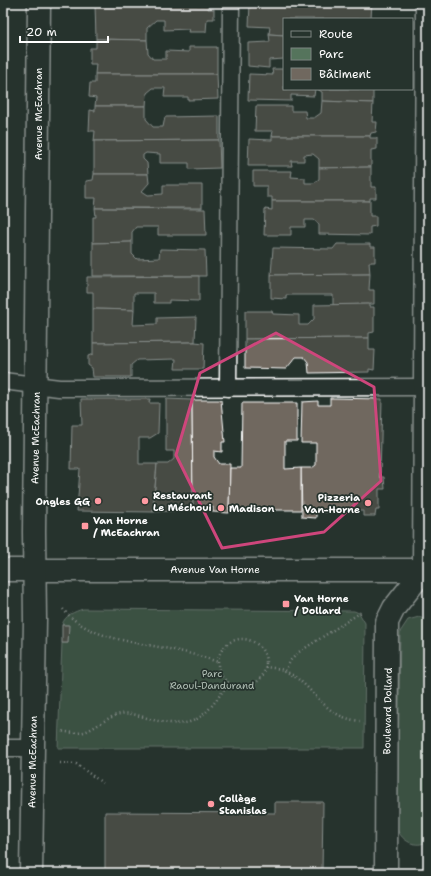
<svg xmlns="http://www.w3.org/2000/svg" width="431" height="876" font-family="'Shantell Sans',sans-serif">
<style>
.green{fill:#55745c;stroke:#aabaae}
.building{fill:#70685f;stroke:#fff}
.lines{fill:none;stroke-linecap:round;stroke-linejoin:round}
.lane-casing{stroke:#fff;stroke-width:19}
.street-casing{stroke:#fff;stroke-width:25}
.secondary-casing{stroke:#fff;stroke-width:25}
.path{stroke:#fff;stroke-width:2.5;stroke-dasharray:1 3;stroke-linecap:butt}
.lane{stroke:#26332d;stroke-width:16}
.street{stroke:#26332d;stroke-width:22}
.secondary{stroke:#26332d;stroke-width:22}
.marked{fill:none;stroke:#ce467c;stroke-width:3;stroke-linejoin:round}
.poi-dot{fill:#ff9aa2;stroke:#26332d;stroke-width:1.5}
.labels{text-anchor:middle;stroke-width:3.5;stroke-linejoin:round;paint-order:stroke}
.street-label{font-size:10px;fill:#fff;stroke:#26332d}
.poi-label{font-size:10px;font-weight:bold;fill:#fff;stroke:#26332d;text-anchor:start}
.park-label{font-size:10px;fill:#b2c0b6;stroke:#26332d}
</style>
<rect width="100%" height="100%" fill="#26332d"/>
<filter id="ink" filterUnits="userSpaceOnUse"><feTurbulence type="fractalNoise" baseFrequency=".025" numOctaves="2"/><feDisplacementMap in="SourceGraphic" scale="8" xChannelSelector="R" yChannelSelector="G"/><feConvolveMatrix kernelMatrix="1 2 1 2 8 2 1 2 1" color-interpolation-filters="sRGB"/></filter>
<g filter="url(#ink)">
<g class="green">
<path d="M 83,609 L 354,611 L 359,613 L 365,623 L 364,748 L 58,748 L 62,643 L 68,643 L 68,625 L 62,625 C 65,615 74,612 83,609 Z"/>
<path d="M 419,617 L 428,621 L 428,841 C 416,849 402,841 397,829 L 400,632 L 408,620 Z"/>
</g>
<g class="building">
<polygon points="250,3 372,3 371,18 379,19 284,19 284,35 269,34 270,27 249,26"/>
<polygon points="95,4 208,5 208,9 214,9 214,19 207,19 206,32 188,32 189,29 164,30 164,20 156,20 147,28 147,40 96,39"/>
<polygon points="269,34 284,35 284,59 269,60 269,68 248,66 248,43 270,42"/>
<polygon points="96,39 147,40 148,53 153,59 166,59 166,51 189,52 189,47 217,47 217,74 95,74 96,64 90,64 90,48 96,48"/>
<polygon points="272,69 284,69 284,89 315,89 314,96 291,95 291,101 248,100 249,74 273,75"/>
<polygon points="95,74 217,74 218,99 188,100 188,97 164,97 165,88 153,88 147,93 146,106 95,106 96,98 89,97 90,83 95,83"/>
<polygon points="317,89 373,89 373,103 322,101 322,92"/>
<polygon points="322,101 373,103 372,122 377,122 376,132 371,133 370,136 272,136 273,131 255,131 256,106 291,106 291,111 305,111 306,118 314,118 321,113"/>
<polygon points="95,106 146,106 146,119 153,127 163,127 165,117 219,116 219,140 94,141 95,131 89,131 90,110 95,111"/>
<polygon points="272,136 370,136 370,138 377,138 377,149 371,150 371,167 319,168 319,159 313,154 304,155 304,161 291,161 292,166 248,166 249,139 272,140"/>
<polygon points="219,140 220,168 189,169 189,163 160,163 160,154 146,153 143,155 143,159 147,163 148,174 94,174 94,141"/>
<polygon points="371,167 371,187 376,187 376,198 370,198 370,201 272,201 272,197 267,197 267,186 253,186 253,171 292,171 291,177 305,178 305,183 314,183 319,179 319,168"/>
<polygon points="94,174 148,174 149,183 142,191 148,195 163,194 163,185 202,185 202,208 95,208 96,198 86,198 86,181 93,180"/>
<polygon points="272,201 370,201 370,216 376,216 376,226 370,227 370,235 319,234 319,224 314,220 305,220 305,227 291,227 291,235 264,235 265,209 272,210"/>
<polygon points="95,208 205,209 206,235 158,235 158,227 136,227 132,232 132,242 93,243 93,217 96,217"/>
<polygon points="132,242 132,254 137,259 159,258 160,249 205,250 206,276 93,276 93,243"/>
<polygon points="337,244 370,244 370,247 375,247 375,262 369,262 370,274 271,275 273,248 333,249"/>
<polygon points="370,274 369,290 374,290 374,304 333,305 333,295 286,295 286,299 271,298 271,275"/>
<polygon points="199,276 199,301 169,300 169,303 154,303 154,293 134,293 134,310 93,309 93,292 87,292 87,277"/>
<polygon points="369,304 369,307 374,307 374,332 369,333 369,338 245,339 245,311 272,311 273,314 299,315 299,325 308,325 314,319 314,305"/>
<polygon points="93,309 134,310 133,325 157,324 157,318 196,317 195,342 93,343"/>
<polygon points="369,338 369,350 375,350 374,370 369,369 369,372 309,373 308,362 304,357 296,357 286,369 245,368 245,339"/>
<polygon points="195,342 204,343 203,369 175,369 176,359 137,360 131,365 131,377 93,377 92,368 88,365 88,356 93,354 93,343"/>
<polygon points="330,398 382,399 380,477 384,477 385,489 379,489 379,510 376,510 375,516 363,516 363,511 316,512 316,518 302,517 301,468 312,468 316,465 316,443 301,443 302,402 318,401 318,405 330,405"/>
<polygon points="81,399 150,399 149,403 159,403 158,433 150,438 139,438 139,464 157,464 153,512 77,511 80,469 71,469 72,425 82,425"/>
<polygon points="166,399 192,400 193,507 174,507 174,511 153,512 157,464 168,464 174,459 174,451 166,451"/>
<polygon points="192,400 221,400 225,442 222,442 222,452 214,451 214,457 219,464 230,464 229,513 213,512 213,507 193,507"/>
<polygon points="242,403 297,403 297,441 285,441 285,469 301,468 301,510 229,510 230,468 241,468"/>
<polygon points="62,625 69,625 68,643 62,643"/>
<polygon points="275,802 323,802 322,873 105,873 105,812 275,813"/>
</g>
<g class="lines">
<g class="lane-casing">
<g id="lane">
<polyline points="3,381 59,388 428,387"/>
<polyline points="228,388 231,3"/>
<polyline points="3,748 32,748"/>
</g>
</g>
<g class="street-casing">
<g id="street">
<polyline points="427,3 424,570 428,577"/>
<polyline points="386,873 387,622 394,608 424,570"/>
</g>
</g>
<g class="secondary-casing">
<g id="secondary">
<polyline points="3,570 428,570"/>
<polyline points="31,873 35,620 34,532 39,3"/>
</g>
</g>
<g class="path">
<path d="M 63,609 C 88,640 138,642 174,650 C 189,653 203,657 218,662"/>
<circle cx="242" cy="663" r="24"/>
<path d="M 265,667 C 272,668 281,668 287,672 C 316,687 322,717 360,721"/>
<polyline points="285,671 291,660 299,652 363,611"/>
<path d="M 59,731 C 67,732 76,734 84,732 C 96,728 107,717 120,714 C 130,712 140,716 150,719 C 195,731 204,719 229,682"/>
<polyline points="60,763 76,764 104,784"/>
</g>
<use href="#lane" class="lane"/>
<use href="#street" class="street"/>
<use href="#secondary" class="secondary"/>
</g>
</g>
<path d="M0 0H431V876H0ZM 276,333 L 374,387 L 381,481 L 324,532 L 222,548 L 176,455 L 200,373 Z" fill="#26332d" fill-opacity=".55" fill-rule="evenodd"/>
<path class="marked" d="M 276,333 L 374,387 L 381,481 L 324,532 L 222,548 L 176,455 L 200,373 Z"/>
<g class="poi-dot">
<circle cx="98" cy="501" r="4"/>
<circle cx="145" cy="501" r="4"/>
<circle cx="368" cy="503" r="4"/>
<circle cx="221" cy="508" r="4"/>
<rect x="81" y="522" width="8" height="8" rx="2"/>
<rect x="282" y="600" width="8" height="8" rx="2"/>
<circle cx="211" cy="804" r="4"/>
</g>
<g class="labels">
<g class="street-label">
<text transform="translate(38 114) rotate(-90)" y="4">Avenue McEachran</text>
<text transform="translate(35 438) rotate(-89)" y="4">Avenue McEachran</text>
<text x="215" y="573">Avenue Van Horne</text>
<text transform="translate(387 711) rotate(-89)" y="4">Boulevard Dollard</text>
<text transform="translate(32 762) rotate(-89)" y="4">Avenue McEachran</text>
</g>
<g class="poi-label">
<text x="153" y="499">Restaurant<tspan x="153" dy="12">Le Méchoui</tspan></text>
<text x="360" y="501" text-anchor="end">Pizzeria<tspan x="360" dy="12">Van-Horne</tspan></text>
<text x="90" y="505" text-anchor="end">Ongles GG</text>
<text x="229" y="512">Madison</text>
<text x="93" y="524">Van Horne<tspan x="93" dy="12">/ McEachran</tspan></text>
<text x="294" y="602">Van Horne<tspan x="294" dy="12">/ Dollard</tspan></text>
<text x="219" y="802">Collège<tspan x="219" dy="12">Stanislas</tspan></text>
</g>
<g class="park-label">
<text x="212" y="677">Parc<tspan x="212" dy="12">Raoul-Dandurand</tspan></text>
</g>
</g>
<rect width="431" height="876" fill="none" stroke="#26332d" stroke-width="16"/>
<rect x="8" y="8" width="415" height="860" fill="none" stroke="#fff" stroke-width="1.5" filter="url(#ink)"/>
<rect x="283" y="18" width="130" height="72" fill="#26332d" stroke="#7d8581"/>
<rect x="291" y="31" width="20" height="6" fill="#26332d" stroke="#7d8581"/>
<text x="319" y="38" font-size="12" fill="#ffffff">Route</text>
<rect x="291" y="48" width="20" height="12" fill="#55745c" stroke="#7d8581"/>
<text x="319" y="58" font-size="12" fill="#ffffff">Parc</text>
<rect x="291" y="68" width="20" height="12" fill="#70685f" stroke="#7d8581"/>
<text x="319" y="78" font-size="12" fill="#ffffff">Bâtiment</text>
<path d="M20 36v6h88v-6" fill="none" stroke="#ffffff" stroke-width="2"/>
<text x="26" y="36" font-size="12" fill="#ffffff" stroke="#26332d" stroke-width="3" paint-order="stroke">20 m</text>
</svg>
